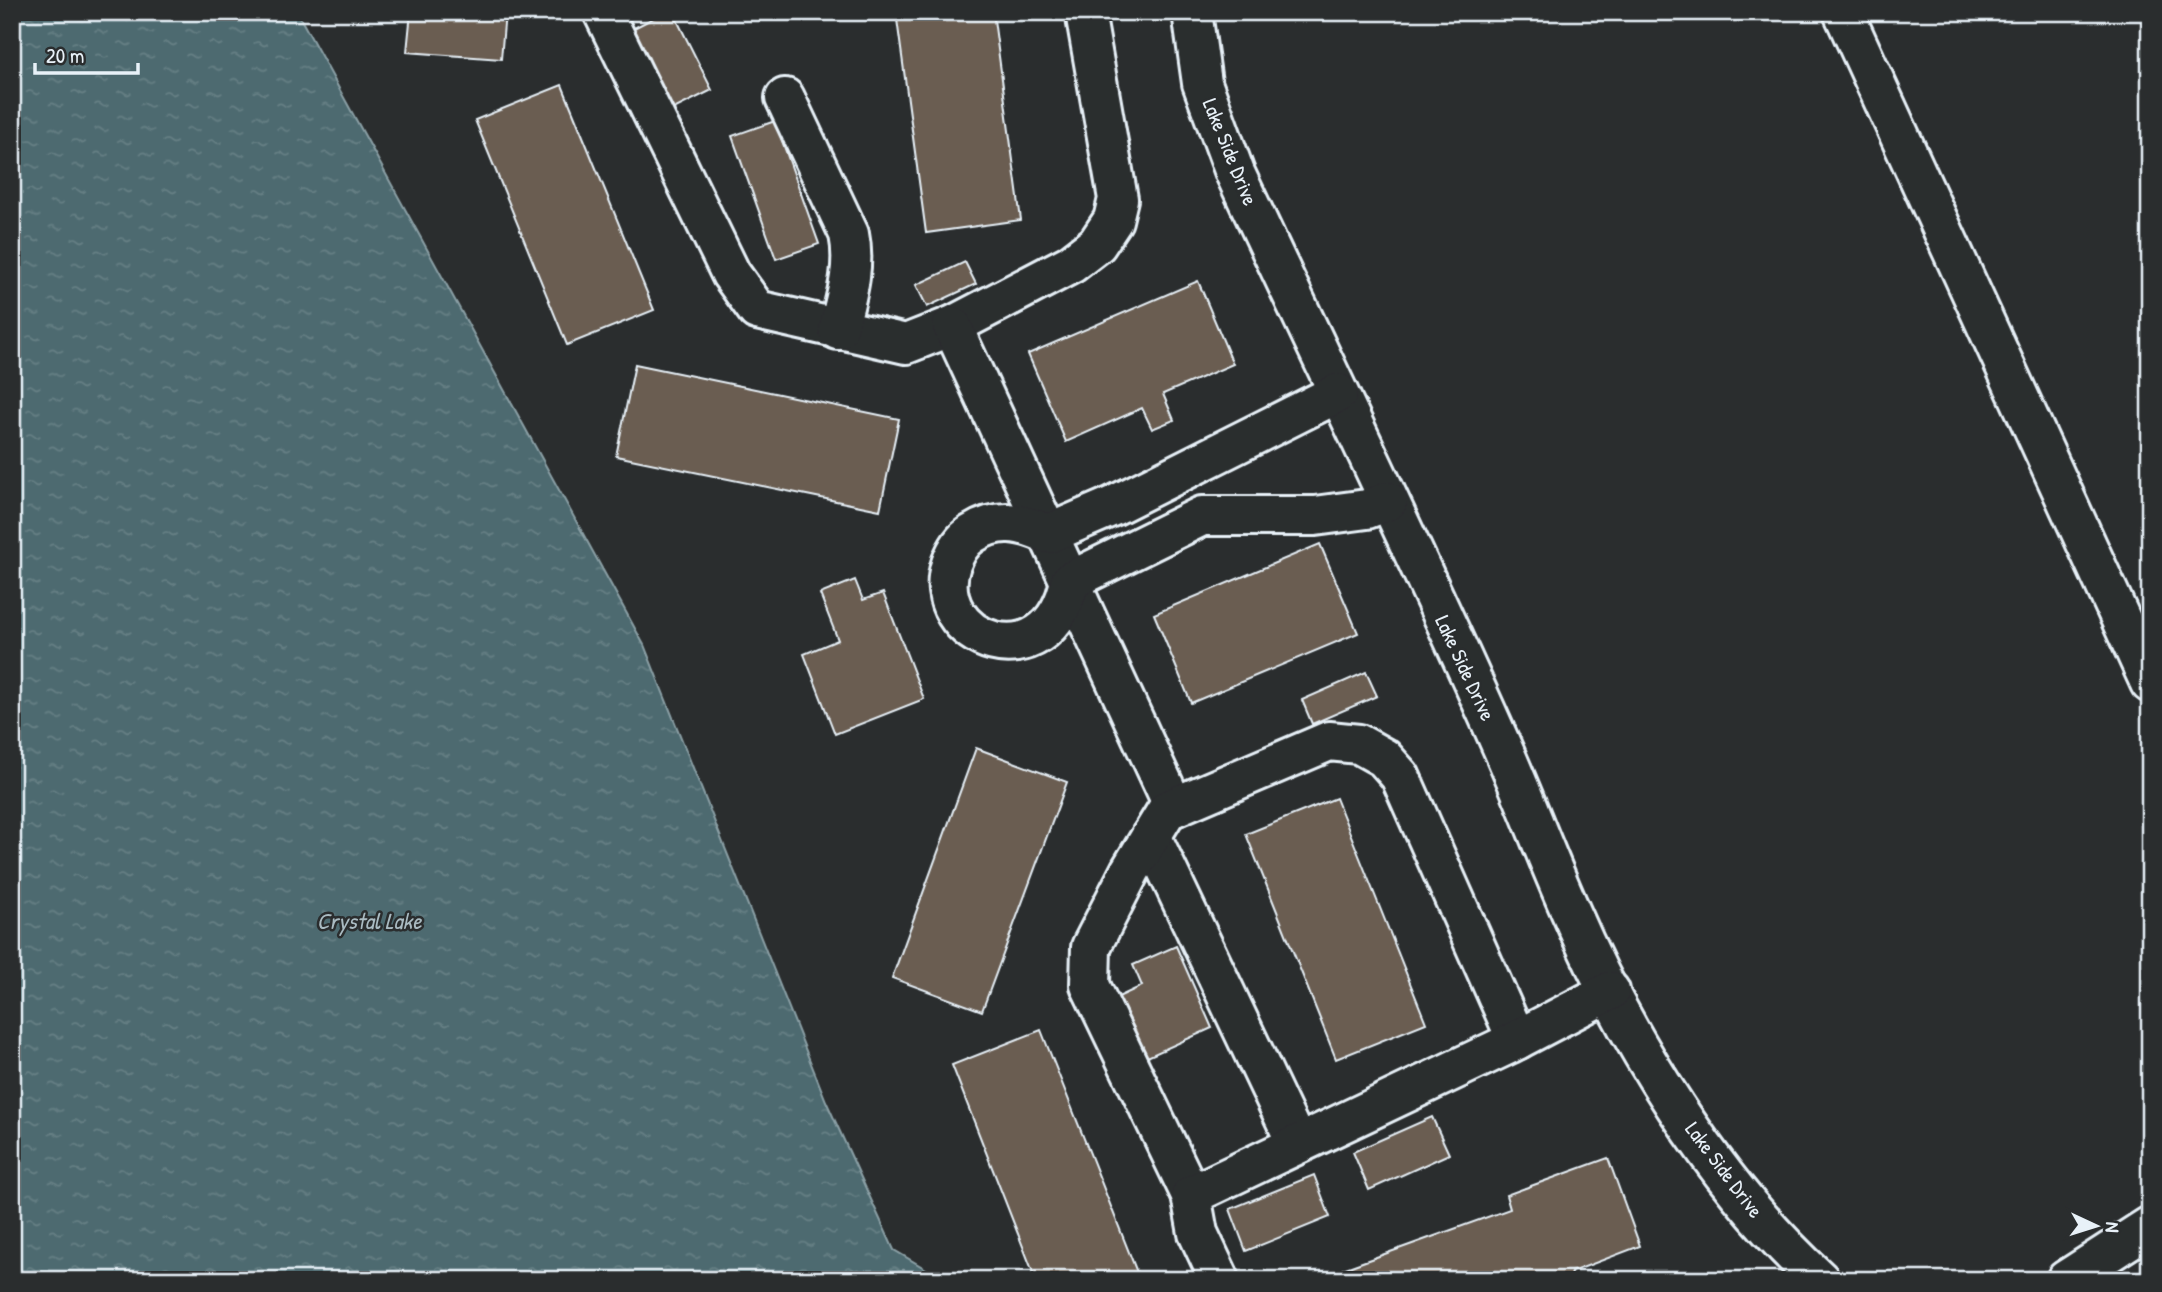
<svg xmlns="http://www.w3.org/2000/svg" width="2162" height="1292" font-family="'Patrick Hand',sans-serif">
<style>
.water{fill:url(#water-ripples);stroke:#8ba0a6;stroke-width:2}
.building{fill:#6a5d51;stroke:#e8f1f8;stroke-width:2}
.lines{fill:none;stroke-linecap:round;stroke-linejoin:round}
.minor-casing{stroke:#e8f1f8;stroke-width:44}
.minor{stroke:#2a2d2e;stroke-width:38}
.labels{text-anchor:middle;stroke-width:5;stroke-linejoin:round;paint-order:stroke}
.street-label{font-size:21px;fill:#e8f1f8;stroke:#2a2d2e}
.water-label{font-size:23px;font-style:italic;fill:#aabbc2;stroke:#2a2d2e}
</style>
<defs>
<pattern id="water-ripples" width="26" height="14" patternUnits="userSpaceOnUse" patternTransform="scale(1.75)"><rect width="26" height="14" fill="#4d6a70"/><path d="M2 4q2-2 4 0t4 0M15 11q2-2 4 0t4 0" fill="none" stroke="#678085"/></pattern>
</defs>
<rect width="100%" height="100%" fill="#2a2d2e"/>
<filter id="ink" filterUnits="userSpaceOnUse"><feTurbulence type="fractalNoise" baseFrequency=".0143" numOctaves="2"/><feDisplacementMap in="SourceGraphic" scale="14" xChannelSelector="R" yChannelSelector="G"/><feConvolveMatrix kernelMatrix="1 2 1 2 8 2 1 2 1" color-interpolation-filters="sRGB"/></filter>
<g filter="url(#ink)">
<polygon class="water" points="12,12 297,12 644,645 826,1101 894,1250 936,1275 938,1280 12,1280"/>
<g class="building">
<polygon points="411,12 505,12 501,59 407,52"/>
<polygon points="665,12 673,12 712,90 672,110 632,29"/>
<polygon points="896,12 993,12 1021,220 926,233"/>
<polygon points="562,85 654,310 567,345 475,120"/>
<polygon points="775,121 819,244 776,259 732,136"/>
<polygon points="965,262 976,284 927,307 916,285"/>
<polygon points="1198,281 1233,364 1163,394 1174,420 1152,429 1142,408 1066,442 1028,354"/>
<polygon points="635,364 899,419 880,510 616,456"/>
<polygon points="1320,544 1358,633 1191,703 1154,614"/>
<polygon points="855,580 863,600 883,593 924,699 835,734 804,654 838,640 820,594"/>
<polygon points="1366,672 1377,696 1312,724 1302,700"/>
<polygon points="976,748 1067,782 982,1011 892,978"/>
<polygon points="1336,798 1426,1023 1336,1059 1246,834"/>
<polygon points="1176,946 1212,1028 1143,1059 1116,998 1142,986 1133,965"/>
<polygon points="1041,1030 1140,1280 1036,1280 952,1065"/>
<polygon points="1432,1117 1449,1154 1369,1190 1353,1152"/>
<polygon points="1608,1158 1640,1246 1571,1272 1574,1280 1346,1280 1343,1269 1510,1209 1506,1195"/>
<polygon points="1314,1175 1330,1217 1246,1251 1230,1209"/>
</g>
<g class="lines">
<g class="minor-casing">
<g id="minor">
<polyline points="603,12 731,274 757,310 906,344 952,326 1071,264 1097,244 1113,220 1118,199 1085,12"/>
<path d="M 1192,12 L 1202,83 L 1235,173 C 1324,364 1417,554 1502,747 C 1526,801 1546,856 1570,910 C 1626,1040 1715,1185 1820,1280"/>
<polyline points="1843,12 2150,683"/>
<path d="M 785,98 L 849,234 C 856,267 846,298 838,330"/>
<polyline points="952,326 1174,807"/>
<path d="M 1338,393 L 1113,506 L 1048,534 C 1021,522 998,517 972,534 C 961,541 955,553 951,564 C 926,640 1048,687 1070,581 L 1202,516 L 1315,516 L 1367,509 L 1388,501"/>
<polyline points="1151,836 1297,1144"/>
<polyline points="1191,1195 1090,985 1091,947 1130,871 1167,810 1174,807 1329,741 1359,744 1384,758 1400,776 1517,1040"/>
<polyline points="1220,1280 1198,1233 1191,1195 1509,1044 1610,991"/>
<polyline points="2066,1280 2150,1226"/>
</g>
</g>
<use href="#minor" class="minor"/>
</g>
</g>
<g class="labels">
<g class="street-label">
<text transform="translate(1230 152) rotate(68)" y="7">Lake Side Drive</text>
<text transform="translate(1465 668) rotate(65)" y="7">Lake Side Drive</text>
<text transform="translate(1724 1170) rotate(53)" y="7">Lake Side Drive</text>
</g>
<g class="water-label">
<text x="369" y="929">Crystal Lake</text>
</g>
</g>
<rect width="2162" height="1292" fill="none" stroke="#2a2d2e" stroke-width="42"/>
<rect x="21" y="21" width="2120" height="1250" fill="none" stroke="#e8f1f8" stroke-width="2.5" filter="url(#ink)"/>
<g transform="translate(2096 1226) rotate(94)" stroke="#2a2d2e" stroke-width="5" paint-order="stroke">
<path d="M0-5L12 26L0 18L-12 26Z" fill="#e8f1f8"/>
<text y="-10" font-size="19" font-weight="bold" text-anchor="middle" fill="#e8f1f8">N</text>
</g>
<path d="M35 63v10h103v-10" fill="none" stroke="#e8f1f8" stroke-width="3.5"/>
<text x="46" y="63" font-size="21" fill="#e8f1f8" stroke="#2a2d2e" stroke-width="5" paint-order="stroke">20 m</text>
</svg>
